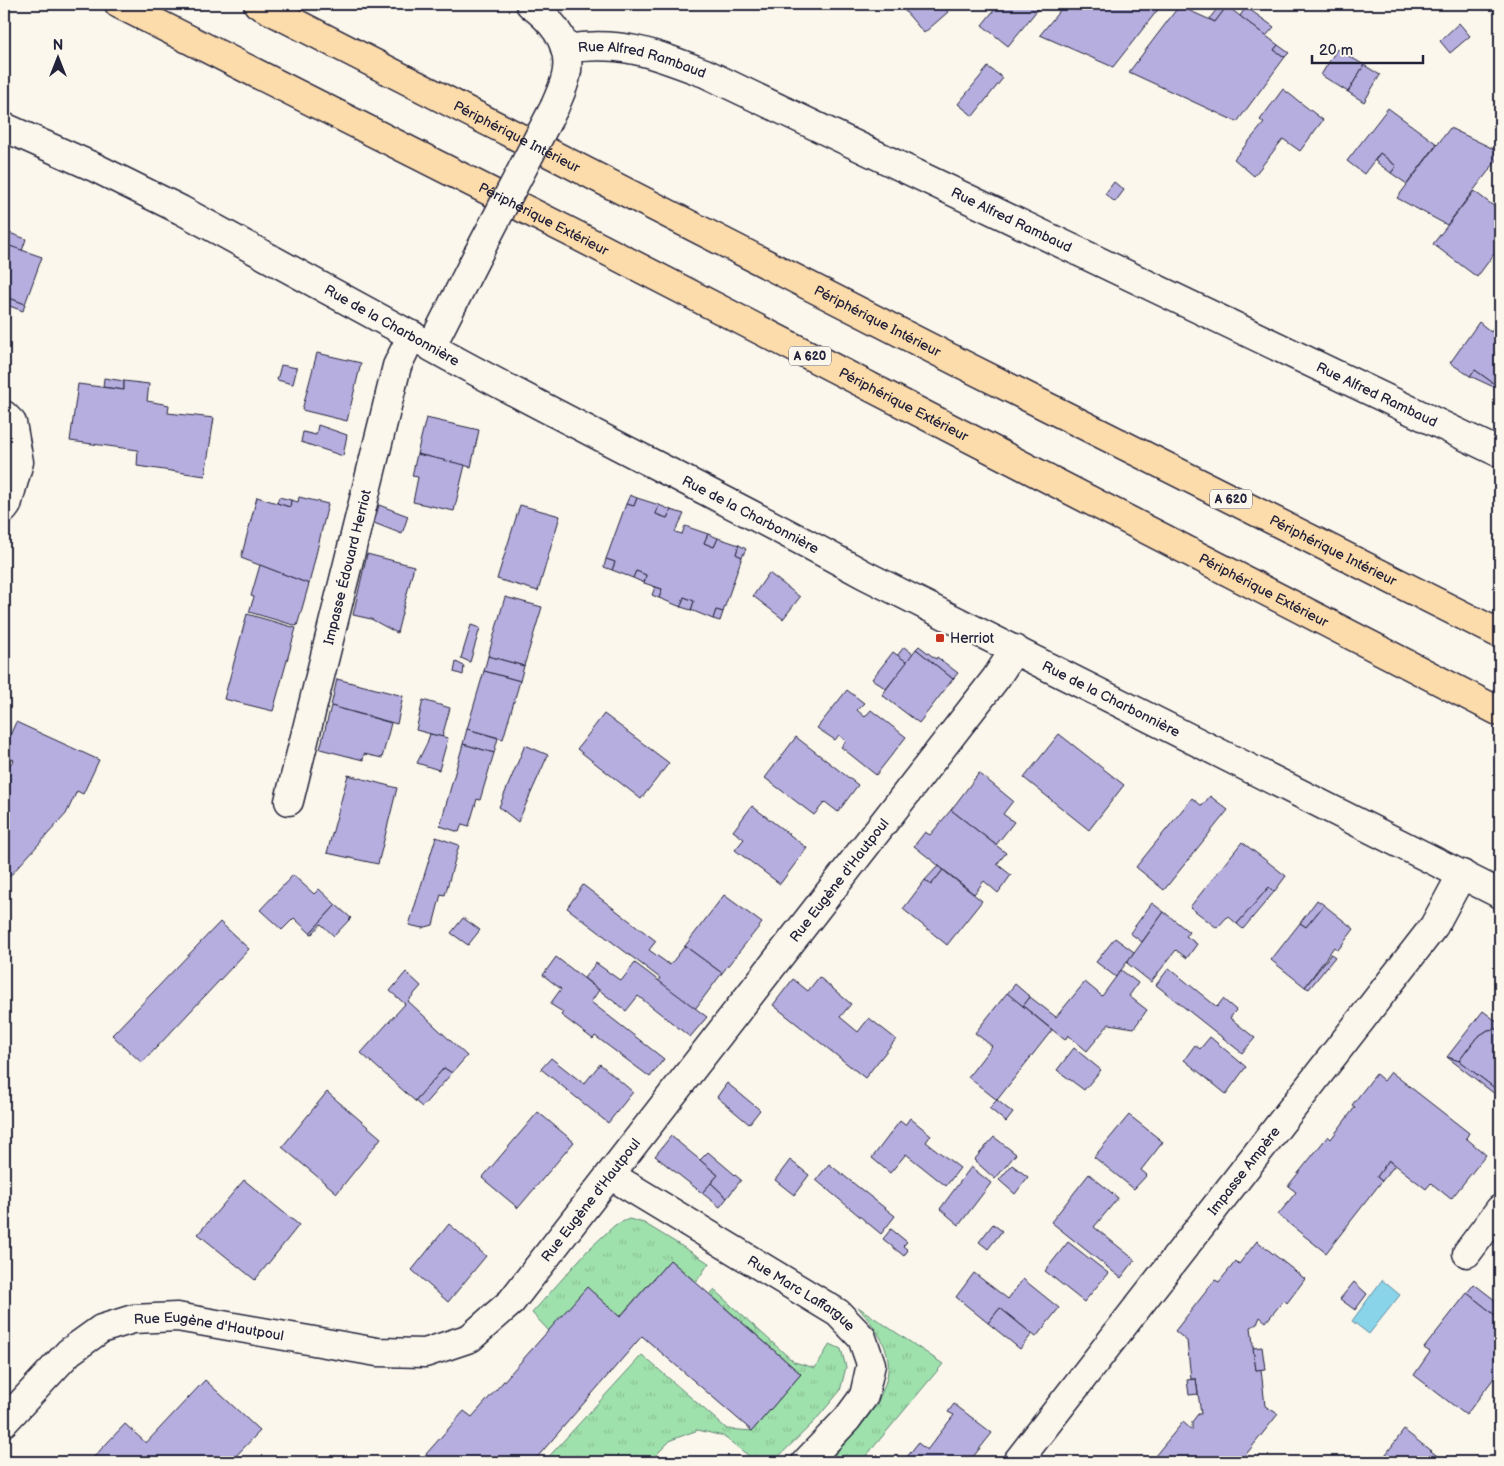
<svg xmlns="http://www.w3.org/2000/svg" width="1504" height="1466" font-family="'Balsamiq Sans',sans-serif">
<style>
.grass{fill:url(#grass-tufts);stroke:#608274}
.water{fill:#89d4e9;stroke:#608da3}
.building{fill:#b5aedf;stroke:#22223b}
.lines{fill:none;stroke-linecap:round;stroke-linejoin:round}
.minor-casing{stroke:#22223b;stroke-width:31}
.tertiary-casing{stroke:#22223b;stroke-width:31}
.motorway-casing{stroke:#22223b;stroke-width:31}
.minor{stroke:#fbf7ec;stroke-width:28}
.tertiary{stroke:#fbf7ec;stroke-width:28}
.motorway{stroke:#fddcac;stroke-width:28}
.tertiary-bridge-casing{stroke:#22223b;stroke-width:31;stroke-linecap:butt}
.tertiary-bridge{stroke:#fbf7ec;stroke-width:28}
.poi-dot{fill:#c8321e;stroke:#fbf7ec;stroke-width:2}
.labels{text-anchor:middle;stroke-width:4.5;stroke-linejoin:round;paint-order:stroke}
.shield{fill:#fbf7ec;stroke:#636270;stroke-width:1}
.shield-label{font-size:12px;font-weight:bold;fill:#22223b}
.street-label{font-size:14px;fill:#22223b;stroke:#fbf7ec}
.poi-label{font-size:14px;fill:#22223b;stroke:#fbf7ec;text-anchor:start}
</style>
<defs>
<pattern id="grass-tufts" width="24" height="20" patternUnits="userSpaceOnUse" patternTransform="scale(1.25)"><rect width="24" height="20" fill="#9fe1ac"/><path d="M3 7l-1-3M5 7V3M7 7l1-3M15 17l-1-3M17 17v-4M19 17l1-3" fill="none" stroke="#89c195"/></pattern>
</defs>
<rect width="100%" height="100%" fill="#fbf7ec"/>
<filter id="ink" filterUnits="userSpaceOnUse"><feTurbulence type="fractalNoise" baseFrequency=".02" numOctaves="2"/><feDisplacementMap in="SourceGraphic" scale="10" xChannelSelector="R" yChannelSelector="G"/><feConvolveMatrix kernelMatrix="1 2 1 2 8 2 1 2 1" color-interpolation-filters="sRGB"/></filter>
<g filter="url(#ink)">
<g class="grass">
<polygon points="629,1219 644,1223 709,1263 696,1282 670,1260 620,1316 587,1288 549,1331 532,1313 588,1250 615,1225"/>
<polygon points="714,1290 794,1362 815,1368 830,1344 841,1349 846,1367 840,1391 814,1422 773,1462 757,1462 723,1436 698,1430 671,1440 649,1462 544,1462 642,1355 727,1429 752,1431 801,1374 710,1294"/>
<path d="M 858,1307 L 943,1364 L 861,1462 L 836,1462 L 834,1455 C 859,1429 902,1385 884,1345 C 878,1331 868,1319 858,1307 Z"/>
</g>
<polygon class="water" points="1382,1280 1400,1295 1369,1334 1352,1321"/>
<g class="building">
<polygon points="899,4 942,4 948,12 924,33"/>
<polygon points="999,4 1042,4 1008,46 982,25"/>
<polygon points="1065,4 1155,4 1160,7 1113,67 1040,35"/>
<polygon points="1221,4 1227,6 1215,22 1209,19"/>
<polygon points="1179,6 1215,22 1227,6 1278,45 1274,50 1285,57 1237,122 1129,72"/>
<polygon points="1246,7 1274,27 1266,36 1240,16"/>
<polygon points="1459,23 1470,36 1450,53 1440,41"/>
<polygon points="1278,45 1289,53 1285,57 1274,50"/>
<polygon points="1337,49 1364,65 1348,92 1321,75"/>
<polygon points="1364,65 1380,75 1364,102 1348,92"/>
<polygon points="988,67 1003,78 973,116 958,104"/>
<polygon points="1283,89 1323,120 1300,151 1283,139 1254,176 1234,159 1264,123 1260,120"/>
<polygon points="1388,108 1437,144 1407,184 1391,173 1396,166 1380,153 1364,174 1347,161"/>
<polygon points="1450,128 1500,152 1500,156 1447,225 1397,198"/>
<polygon points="1380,153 1396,166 1391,173 1375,161"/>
<polygon points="1114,182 1124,190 1115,202 1105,194"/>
<polygon points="1474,191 1500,211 1500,246 1477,277 1433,244"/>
<polygon points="4,231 26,239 22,251 4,244"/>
<polygon points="4,244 42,257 25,304 4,296"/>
<polygon points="4,296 25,304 23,311 4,304"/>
<polygon points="1500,319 1500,388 1475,370 1470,376 1450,363 1479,322 1491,332"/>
<polygon points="317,353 361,363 347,421 302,410"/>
<polygon points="281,365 297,368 293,384 277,380"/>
<polygon points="1475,370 1500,388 1500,390 1470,376"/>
<polygon points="104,378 124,381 124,390 103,387"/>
<polygon points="124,381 149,384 147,401 169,405 168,413 214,418 205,476 137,466 138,450 70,441 78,384 124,390"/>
<polygon points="426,418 479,430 471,467 417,454"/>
<polygon points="318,425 347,435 343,456 301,442 303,432 316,435"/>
<polygon points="417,454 465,465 454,511 413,502 418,477 412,476"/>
<polygon points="630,495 637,498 634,506 626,504"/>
<polygon points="257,497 290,507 291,500 298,502 299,497 328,504 309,584 241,558"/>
<polygon points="279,497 291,500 290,507 277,503"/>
<polygon points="637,498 659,505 656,514 667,518 671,510 684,514 675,532 682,534 685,526 708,534 704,543 714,547 718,538 739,545 736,554 742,557 723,612 716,610 713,619 691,610 694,601 684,597 681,607 659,598 662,589 644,583 646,575 636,571 633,578 612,570 615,562 606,559 626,504 634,506"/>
<polygon points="379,505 408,516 402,534 374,523"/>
<polygon points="520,505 560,516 538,591 497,579"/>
<polygon points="659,505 671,510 667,518 656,514"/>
<polygon points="708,534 718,538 714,547 704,543"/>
<polygon points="739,545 746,549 742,557 736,554"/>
<polygon points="367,554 414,566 397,633 371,619 353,615"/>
<polygon points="606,559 615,562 612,570 604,567"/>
<polygon points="260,565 309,584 297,626 249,612 254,597 251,596"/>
<polygon points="636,571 646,575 644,583 633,578"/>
<polygon points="769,573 800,597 783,619 753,596"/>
<polygon points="655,587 662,589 659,598 652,595"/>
<polygon points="505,597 542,607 524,666 488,656"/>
<polygon points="684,597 694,601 691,610 681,607"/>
<polygon points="716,610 723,612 720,621 713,619"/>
<polygon points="247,614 296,628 273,711 224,699"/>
<polygon points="471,625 480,628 470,662 461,658"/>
<polygon points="919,646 936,659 937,657 958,673 953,679 916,649"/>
<polygon points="904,647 913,654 907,662 897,656"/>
<polygon points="916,649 953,679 919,723 882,695"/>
<polygon points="893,652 907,662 886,689 872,679"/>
<polygon points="488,656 524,666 520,681 484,671"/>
<polygon points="456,662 464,666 463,675 454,672"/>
<polygon points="484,671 520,681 503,739 467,729"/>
<polygon points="337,679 403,696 397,724 331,706"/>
<polygon points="847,690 864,703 857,710 865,717 871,710 906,737 876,775 841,747 846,741 839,735 835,740 817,728"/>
<polygon points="423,700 450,708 442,737 416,730"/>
<polygon points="331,706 391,723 382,758 364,754 363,760 320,749"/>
<polygon points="604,714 669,763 641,799 577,749"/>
<polygon points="16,722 99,760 83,794 77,791 66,814 9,877 6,875 4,878 4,771 14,760 4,756 4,748"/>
<polygon points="467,729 498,738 494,753 463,744"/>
<polygon points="430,734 448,738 439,770 417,763 427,743"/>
<polygon points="1059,734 1124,785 1089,830 1024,778"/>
<polygon points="796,737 858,785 838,812 825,802 814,815 765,778"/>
<polygon points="463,744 494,753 480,800 477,799 469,826 462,824 459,832 440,826"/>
<polygon points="525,745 548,755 518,822 499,807"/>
<polygon points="979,773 1013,801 1003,814 1014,822 996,845 951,810"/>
<polygon points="348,775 397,788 378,864 327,853"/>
<polygon points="1210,796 1228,810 1164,890 1136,867 1192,798 1202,806"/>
<polygon points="752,806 807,848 780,884 735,850 744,839 733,831"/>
<polygon points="951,810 1006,853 997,864 1011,875 998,893 984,881 974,894 914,846 925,832 930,835"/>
<polygon points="436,837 459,845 445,895 441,894 433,925 422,928 409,925"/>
<polygon points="1242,842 1286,876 1274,892 1269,887 1237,924 1228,916 1217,928 1190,907"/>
<polygon points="938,866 943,870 931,885 925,880"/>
<polygon points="943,870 982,901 947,945 903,909 925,880 931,885"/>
<polygon points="293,875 314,894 319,889 336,905 310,933 294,918 282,930 260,910"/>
<polygon points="583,885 656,941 649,950 670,965 685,946 722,973 695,1009 658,981 660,978 567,908"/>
<polygon points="1269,887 1274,892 1243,929 1237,924"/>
<polygon points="724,895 762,923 722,973 685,946"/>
<polygon points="1317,900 1324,905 1306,927 1300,923"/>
<polygon points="1152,903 1164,912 1142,942 1130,933"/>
<polygon points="336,905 351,918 334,936 321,924 312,934 310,933"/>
<polygon points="1324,905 1354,929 1338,950 1334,947 1305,987 1271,960 1300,923 1306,927"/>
<polygon points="1164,912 1189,932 1186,936 1197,944 1187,958 1176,950 1151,982 1127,963"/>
<polygon points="463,918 480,930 468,945 451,933"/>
<polygon points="220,922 249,949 142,1063 112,1035"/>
<polygon points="1115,938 1134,952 1116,977 1096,962"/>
<polygon points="1331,954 1335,957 1309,989 1305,987"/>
<polygon points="556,957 599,990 591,1002 664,1059 650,1077 595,1036 593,1039 561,1015 563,1012 550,1004 561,989 543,975"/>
<polygon points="596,963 621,981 635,963 707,1017 690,1037 638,996 626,1011 584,978"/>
<polygon points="1169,968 1217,1007 1223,999 1236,1010 1230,1018 1255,1038 1242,1053 1156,985"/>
<polygon points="1121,970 1138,983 1129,996 1147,1010 1134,1028 1109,1024 1087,1051 1068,1035 1065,1040 1023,1006 1030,997 1056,1017 1085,982 1102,996"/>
<polygon points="406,972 421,986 408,1001 467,1056 452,1073 444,1068 415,1101 361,1053 405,1004 390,991"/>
<polygon points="819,977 851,1004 840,1017 858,1032 869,1018 896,1039 865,1078 773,1005 793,979 808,991"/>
<polygon points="1015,984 1030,997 1023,1006 1007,994"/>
<polygon points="1007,993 1052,1030 997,1100 968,1077 992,1046 975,1033"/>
<polygon points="1483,1011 1500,1024 1500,1031 1496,1029 1488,1030 1477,1037 1459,1061 1447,1057"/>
<polygon points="1496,1029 1500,1031 1500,1092 1459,1061 1477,1037 1488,1030"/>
<polygon points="1210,1037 1246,1067 1226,1094 1184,1060 1195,1045 1200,1049"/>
<polygon points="1074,1048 1101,1070 1084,1090 1057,1070"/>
<polygon points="1447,1057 1459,1061 1500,1092 1500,1098"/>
<polygon points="551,1058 584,1084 600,1064 633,1092 608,1123 541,1069"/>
<polygon points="444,1068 452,1073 422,1107 415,1101"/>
<polygon points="1391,1072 1469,1133 1466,1138 1486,1155 1451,1199 1431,1183 1426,1189 1389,1160 1377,1177 1382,1181 1326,1253 1278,1215 1296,1192 1288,1186 1328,1136 1331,1139 1355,1107 1352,1105 1376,1074 1384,1081"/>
<polygon points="727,1083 760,1110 749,1124 717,1097"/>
<polygon points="327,1092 381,1138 337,1193 282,1147"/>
<polygon points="997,1100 1013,1113 1006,1122 989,1108"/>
<polygon points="538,1112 574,1142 518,1208 482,1178"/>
<polygon points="1129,1115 1163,1142 1141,1170 1147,1175 1134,1189 1094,1157"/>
<polygon points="910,1118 931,1135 926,1142 960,1168 946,1186 906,1154 890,1173 872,1158 900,1121 905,1125"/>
<polygon points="671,1136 718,1175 702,1193 655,1156"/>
<polygon points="994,1137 1016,1154 995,1179 974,1160"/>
<polygon points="708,1152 741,1180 727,1198 711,1183 718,1175 700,1160"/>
<polygon points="790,1160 809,1175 794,1195 775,1180"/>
<polygon points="1389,1160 1395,1165 1382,1181 1377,1177"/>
<polygon points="829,1164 895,1216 881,1234 816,1180"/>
<polygon points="1012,1165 1028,1177 1015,1194 999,1180"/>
<polygon points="971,1167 991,1183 959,1225 940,1209"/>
<polygon points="1089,1174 1118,1198 1094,1227 1135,1260 1121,1278 1051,1222"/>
<polygon points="244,1180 299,1225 255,1280 198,1234"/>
<polygon points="711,1183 727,1198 720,1207 702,1193"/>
<polygon points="449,1224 486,1256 448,1302 412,1270"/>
<polygon points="993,1224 1002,1231 988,1249 979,1242"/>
<polygon points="891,1229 907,1242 903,1246 908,1250 904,1256 883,1239"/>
<polygon points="1257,1241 1305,1279 1287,1303 1284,1300 1266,1322 1260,1317 1257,1324 1251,1327 1256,1370 1261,1369 1265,1406 1278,1414 1240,1462 1150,1462 1183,1422 1192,1430 1192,1422 1198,1414 1201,1414 1196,1379 1191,1379 1187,1341 1175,1331 1215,1280 1219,1282 1236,1261 1239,1264"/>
<polygon points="1068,1242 1108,1273 1084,1302 1045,1271"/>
<polygon points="670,1260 801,1374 752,1431 642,1336 533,1462 419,1462 464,1411 472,1417 587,1287 620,1317"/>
<polygon points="974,1273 1008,1299 1023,1279 1059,1308 1036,1337 1000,1308 988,1323 956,1297"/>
<polygon points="1354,1282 1367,1294 1355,1310 1340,1299"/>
<polygon points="1474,1284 1500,1304 1500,1319 1467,1293"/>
<polygon points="1467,1293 1500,1319 1500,1370 1466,1415 1414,1375 1430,1352 1424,1348"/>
<polygon points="1000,1308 1032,1334 1020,1349 988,1323"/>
<polygon points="1262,1347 1265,1369 1256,1370 1253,1348"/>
<polygon points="1196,1379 1198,1394 1189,1395 1187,1380"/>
<polygon points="205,1380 260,1431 230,1462 89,1462 125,1424 146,1443"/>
<polygon points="954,1404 992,1433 969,1462 903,1462 918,1443 927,1450 954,1415 948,1412"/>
<polygon points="1404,1430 1445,1462 1380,1462"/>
</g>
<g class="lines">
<g class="minor-casing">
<g id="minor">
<path id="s1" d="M 565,49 C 622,40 655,54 707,74 L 1500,453"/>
<polyline points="4,127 96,168 181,210 427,344"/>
<polyline points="4,415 12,423 19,462 7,505 4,509"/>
<path id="s2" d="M 289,801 L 397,366 L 412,335"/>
<path id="s3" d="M 610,1175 L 838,1313 L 862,1338 L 871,1364 L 864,1396 L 847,1419 L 806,1462"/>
<polyline points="1467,1253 1500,1209"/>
<path id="s4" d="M 4,1422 L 69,1352 L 101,1329 L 133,1319 L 177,1317 L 377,1352 L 425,1353 L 470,1338 L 511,1302 L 996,678 L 1015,649"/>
<path id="s5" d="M 1017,1462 L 1434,926 L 1462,874"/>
</g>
</g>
<g class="tertiary-casing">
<g id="tertiary">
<path d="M 530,4 C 553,21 573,46 566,76 C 564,86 559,96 555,106"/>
<path id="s6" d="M 478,254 L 431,347 C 574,426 721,496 865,575 L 1500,894"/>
</g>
</g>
<g class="motorway-casing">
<g id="motorway">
<path id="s7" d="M 119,4 L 578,236 L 1500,712"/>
<path id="s8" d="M 258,4 L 962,364 L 1500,634"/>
</g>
</g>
<use href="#minor" class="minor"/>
<use href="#tertiary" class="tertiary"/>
<use href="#motorway" class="motorway"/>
<g class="tertiary-bridge-casing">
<polyline id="tertiary-bridge" points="478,254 555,106"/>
</g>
<use href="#tertiary-bridge" class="tertiary-bridge"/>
</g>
</g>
<rect class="poi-dot" x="935" y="633" width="10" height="10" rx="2.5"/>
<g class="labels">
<g class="shield">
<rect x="789" y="346.5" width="42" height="19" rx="4"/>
<rect x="1210" y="489.5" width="42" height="19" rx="4"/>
</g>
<g class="shield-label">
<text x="810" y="360">A 620</text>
<text x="1231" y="503">A 620</text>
</g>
<g class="street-label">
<text dy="5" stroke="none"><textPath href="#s1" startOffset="79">Rue Alfred Rambaud</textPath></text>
<text dy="5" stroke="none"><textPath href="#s8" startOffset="291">Périphérique Intérieur</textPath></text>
<text dy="5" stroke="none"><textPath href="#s7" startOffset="476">Périphérique Extérieur</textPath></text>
<text dy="5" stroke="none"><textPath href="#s1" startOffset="484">Rue Alfred Rambaud</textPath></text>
<text dy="5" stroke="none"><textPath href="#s8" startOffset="696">Périphérique Intérieur</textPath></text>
<text transform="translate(392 325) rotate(29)" y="5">Rue de la Charbonnière</text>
<text dy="5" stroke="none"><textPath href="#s1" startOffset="889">Rue Alfred Rambaud</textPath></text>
<text dy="5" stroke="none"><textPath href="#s7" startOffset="881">Périphérique Extérieur</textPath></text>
<text dy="5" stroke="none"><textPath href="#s6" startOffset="465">Rue de la Charbonnière</textPath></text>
<text dy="5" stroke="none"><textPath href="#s8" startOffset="1206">Périphérique Intérieur</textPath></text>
<text dy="5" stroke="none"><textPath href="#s2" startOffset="241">Impasse Édouard Herriot</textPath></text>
<text dy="5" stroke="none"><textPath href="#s7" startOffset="1286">Périphérique Extérieur</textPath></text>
<text dy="5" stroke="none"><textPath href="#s6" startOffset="870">Rue de la Charbonnière</textPath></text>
<text dy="5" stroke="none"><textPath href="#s4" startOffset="1100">Rue Eugène d'Hautpoul</textPath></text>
<text dy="5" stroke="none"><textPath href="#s5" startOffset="369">Impasse Ampère</textPath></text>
<text dy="5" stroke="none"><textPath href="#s4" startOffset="695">Rue Eugène d'Hautpoul</textPath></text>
<text dy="5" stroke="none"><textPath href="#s3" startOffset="225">Rue Marc Laffargue</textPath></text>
<text dy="5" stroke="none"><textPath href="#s4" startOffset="245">Rue Eugène d'Hautpoul</textPath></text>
</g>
<g class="poi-label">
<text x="950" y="643">Herriot</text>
</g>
</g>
<rect width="1504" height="1466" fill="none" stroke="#fbf7ec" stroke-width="20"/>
<rect x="10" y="10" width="1484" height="1446" fill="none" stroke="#22223b" stroke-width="2" filter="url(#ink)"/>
<g transform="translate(58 58)" stroke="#fbf7ec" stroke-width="4" paint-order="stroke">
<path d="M0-4L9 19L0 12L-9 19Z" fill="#22223b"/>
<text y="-8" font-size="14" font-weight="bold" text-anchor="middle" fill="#22223b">N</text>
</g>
<path d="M1312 55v8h111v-8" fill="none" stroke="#22223b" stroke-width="2.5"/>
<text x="1319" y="55" font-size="15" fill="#22223b" stroke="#fbf7ec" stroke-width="4" paint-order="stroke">20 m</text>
</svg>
